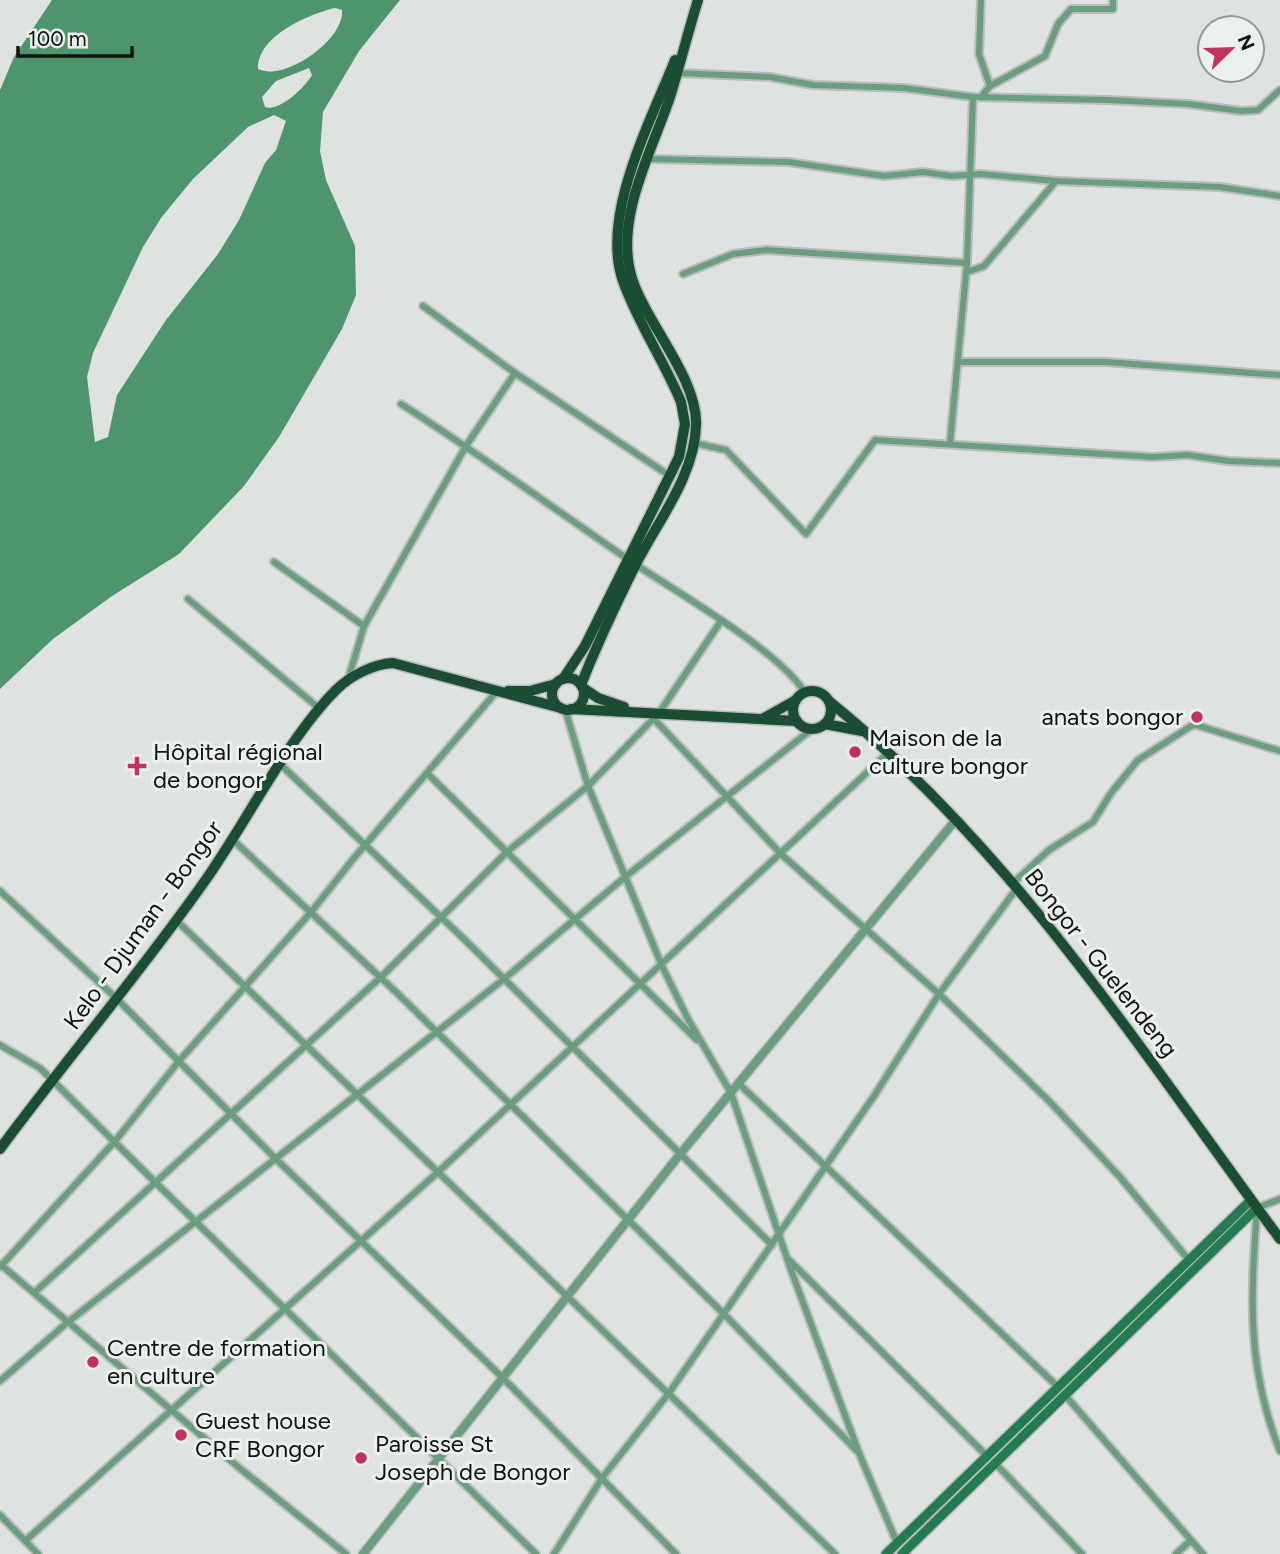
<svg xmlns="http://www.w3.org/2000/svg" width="1280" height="1554" font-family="Figtree,sans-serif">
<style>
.water{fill:#4e956e;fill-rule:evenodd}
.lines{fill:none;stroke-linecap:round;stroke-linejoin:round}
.minor-casing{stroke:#b9bdbb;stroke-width:10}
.tertiary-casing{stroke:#b9bdbb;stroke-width:11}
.secondary-casing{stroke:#b9bdbb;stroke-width:12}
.trunk-casing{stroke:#b9bdbb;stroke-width:13}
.minor{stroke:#6b9d7f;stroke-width:6}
.tertiary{stroke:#6b9d7f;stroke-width:8}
.secondary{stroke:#247b51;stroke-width:9}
.trunk{stroke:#1a4d33;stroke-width:10}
.poi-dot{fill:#c1325d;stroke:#ecf0ed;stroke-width:2.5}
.labels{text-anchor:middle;stroke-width:6;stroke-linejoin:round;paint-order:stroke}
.poi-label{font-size:24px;fill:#111211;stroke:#ecf0ed;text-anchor:start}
.street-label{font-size:24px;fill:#111211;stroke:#ecf0ed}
</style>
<rect width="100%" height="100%" fill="#dee3e0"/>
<path class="water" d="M 52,0 L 400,0 L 359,51 L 323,112 L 320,151 L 326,180 L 355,246 L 356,295 L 342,329 L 279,437 L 244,486 L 179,554 L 112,596 L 53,639 L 0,689 L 0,90 L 14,57 ZM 335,8 L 342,10 C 345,39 285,82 258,69 C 257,36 309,14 335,8 ZM 309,68 L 312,75 C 305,87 280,112 265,107 L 262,97 L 276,81 ZM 274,115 L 286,121 L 276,150 L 265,163 L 239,220 L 218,254 L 166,320 L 117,395 L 108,437 L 95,442 L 87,377 L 93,353 L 143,247 L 161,218 L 193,179 L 248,127 Z"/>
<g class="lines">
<g class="minor-casing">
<g id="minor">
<polyline points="981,0 979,54 990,86"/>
<polyline points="678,73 770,77 813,85 904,88 973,97 1108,100 1188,104 1241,111 1258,110 1280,90"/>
<polyline points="981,97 990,86 1045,56 1058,24 1071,9 1113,9 1113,0"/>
<polyline points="649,159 788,162 884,176 923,172 951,176 981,174 1056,181 1220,187 1280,196"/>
<polyline points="967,272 984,266 1056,181"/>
<polyline points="683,274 733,254 766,250 967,263"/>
<polyline points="423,306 515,373 670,476"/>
<polyline points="959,362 1106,362 1280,375"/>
<path d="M 401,404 C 481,455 557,511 635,564 C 678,593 781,652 805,693"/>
<polyline points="694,443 726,450 806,534 875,440 1153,457 1187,455 1228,461 1280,463"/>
<polyline points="950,443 967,263 973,97"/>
<polyline points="274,562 364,626"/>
<polyline points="188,599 320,709"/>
<polyline points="348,680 364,626 466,446 515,373"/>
<polyline points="565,709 588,786 662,966 688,1019 731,1093 791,1270 859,1453 897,1543"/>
<polyline points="654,719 782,855 939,994 1050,1102 1120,1177 1188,1259"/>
<polyline points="281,765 464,939 772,1245"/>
<polyline points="427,773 697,1040"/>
<polyline points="233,840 395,991 724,1314 857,1451"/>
<polyline points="1013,883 1049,850 1093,822 1111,793 1138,760 1191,726 1196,725 1280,751"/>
<polyline points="0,891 118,1000 275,1158 504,1379 676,1554"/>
<polyline points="177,921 835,1554"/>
<polyline points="0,1045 40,1068 154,1181 536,1554"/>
<polyline points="738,1083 1057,1386"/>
<path d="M 1280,1199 L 1257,1208 C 1251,1297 1246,1366 1280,1451"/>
<polyline points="788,1259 986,1455"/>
<polyline points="0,1264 237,1466 346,1554"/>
<polyline points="0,1267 116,1140 179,1061 312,911 354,858 497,691"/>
<polyline points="35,1292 380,978 508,851 588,786 659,713 721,621"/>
<polyline points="0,1381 68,1322 504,979 625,877 812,729"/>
<polyline points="1064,1394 1203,1554"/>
<polyline points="994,1462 1082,1554"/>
<polyline points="0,1515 38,1554"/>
<polyline points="26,1540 437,1173 889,752"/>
<polyline points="554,1554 602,1478 669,1393 874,1096 939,994 1017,888"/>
<polyline points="1176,1554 1190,1541"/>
</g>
</g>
<g class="tertiary-casing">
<polyline id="tertiary" points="363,1554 681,1153 954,822"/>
</g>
<g class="secondary-casing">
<g id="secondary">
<polyline points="886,1554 1251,1200"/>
<polyline points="902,1554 1257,1208"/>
</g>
</g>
<g class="trunk-casing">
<g id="trunk">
<circle cx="568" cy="694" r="16"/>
<path d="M 563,679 L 585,646 L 679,457 L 685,424 L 681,402 C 664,361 638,323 623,281 C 600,216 651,121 675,60"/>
<path d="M 581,685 C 597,644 616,604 636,564 C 658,521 695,475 696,425 C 698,378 644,321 631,275 C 615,217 652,151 670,97 C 680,65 688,32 698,0"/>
<polyline points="583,688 598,698 624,707"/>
<polyline points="508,691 530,691 556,684"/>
<circle cx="812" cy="710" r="19"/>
<path d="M 830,702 C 1013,850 1141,1051 1280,1239"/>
<polyline points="571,709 797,721"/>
<polyline points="764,718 796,700"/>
<polyline points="825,724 862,731"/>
<path d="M 0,1149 C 68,1057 142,971 207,878 C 247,821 288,738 336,690 C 350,676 373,664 393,663 L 561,708"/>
</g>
</g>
<use href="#minor" class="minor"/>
<use href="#tertiary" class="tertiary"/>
<use href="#secondary" class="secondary"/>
<use href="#trunk" class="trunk"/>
</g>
<g class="poi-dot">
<circle cx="1197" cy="717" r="7"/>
<circle cx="855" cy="752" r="7"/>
<path d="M133.5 755.5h7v7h7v7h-7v7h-7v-7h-7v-7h7z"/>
<circle cx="93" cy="1362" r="7"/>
<circle cx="181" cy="1435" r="7"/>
<circle cx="361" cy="1458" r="7"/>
</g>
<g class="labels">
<g class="poi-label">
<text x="1183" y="725" text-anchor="end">anats bongor</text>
<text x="869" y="746">Maison de la<tspan x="869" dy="28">culture bongor</tspan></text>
<text x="153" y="760">Hôpital régional<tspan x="153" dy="28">de bongor</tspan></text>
<text x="107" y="1356">Centre de formation<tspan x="107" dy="28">en culture</tspan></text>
<text x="195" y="1429">Guest house<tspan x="195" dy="28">CRF Bongor</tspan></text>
<text x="375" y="1452">Paroisse St<tspan x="375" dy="28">Joseph de Bongor</tspan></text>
</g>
<g class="street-label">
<text transform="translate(143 925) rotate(-54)" y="8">Kelo - Djuman - Bongor</text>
<text transform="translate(1101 963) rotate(52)" y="8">Bongor - Guelendeng</text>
</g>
</g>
<g transform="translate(1231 49) rotate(67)"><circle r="33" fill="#ecf0ed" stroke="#949795" stroke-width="2"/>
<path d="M0-5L12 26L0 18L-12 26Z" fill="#c1325d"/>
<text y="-10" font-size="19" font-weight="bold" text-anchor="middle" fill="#111211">N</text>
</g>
<path d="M18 46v10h114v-10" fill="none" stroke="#111211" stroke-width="3.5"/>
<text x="28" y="46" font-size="21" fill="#111211" stroke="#ecf0ed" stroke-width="5" paint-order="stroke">100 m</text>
</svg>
